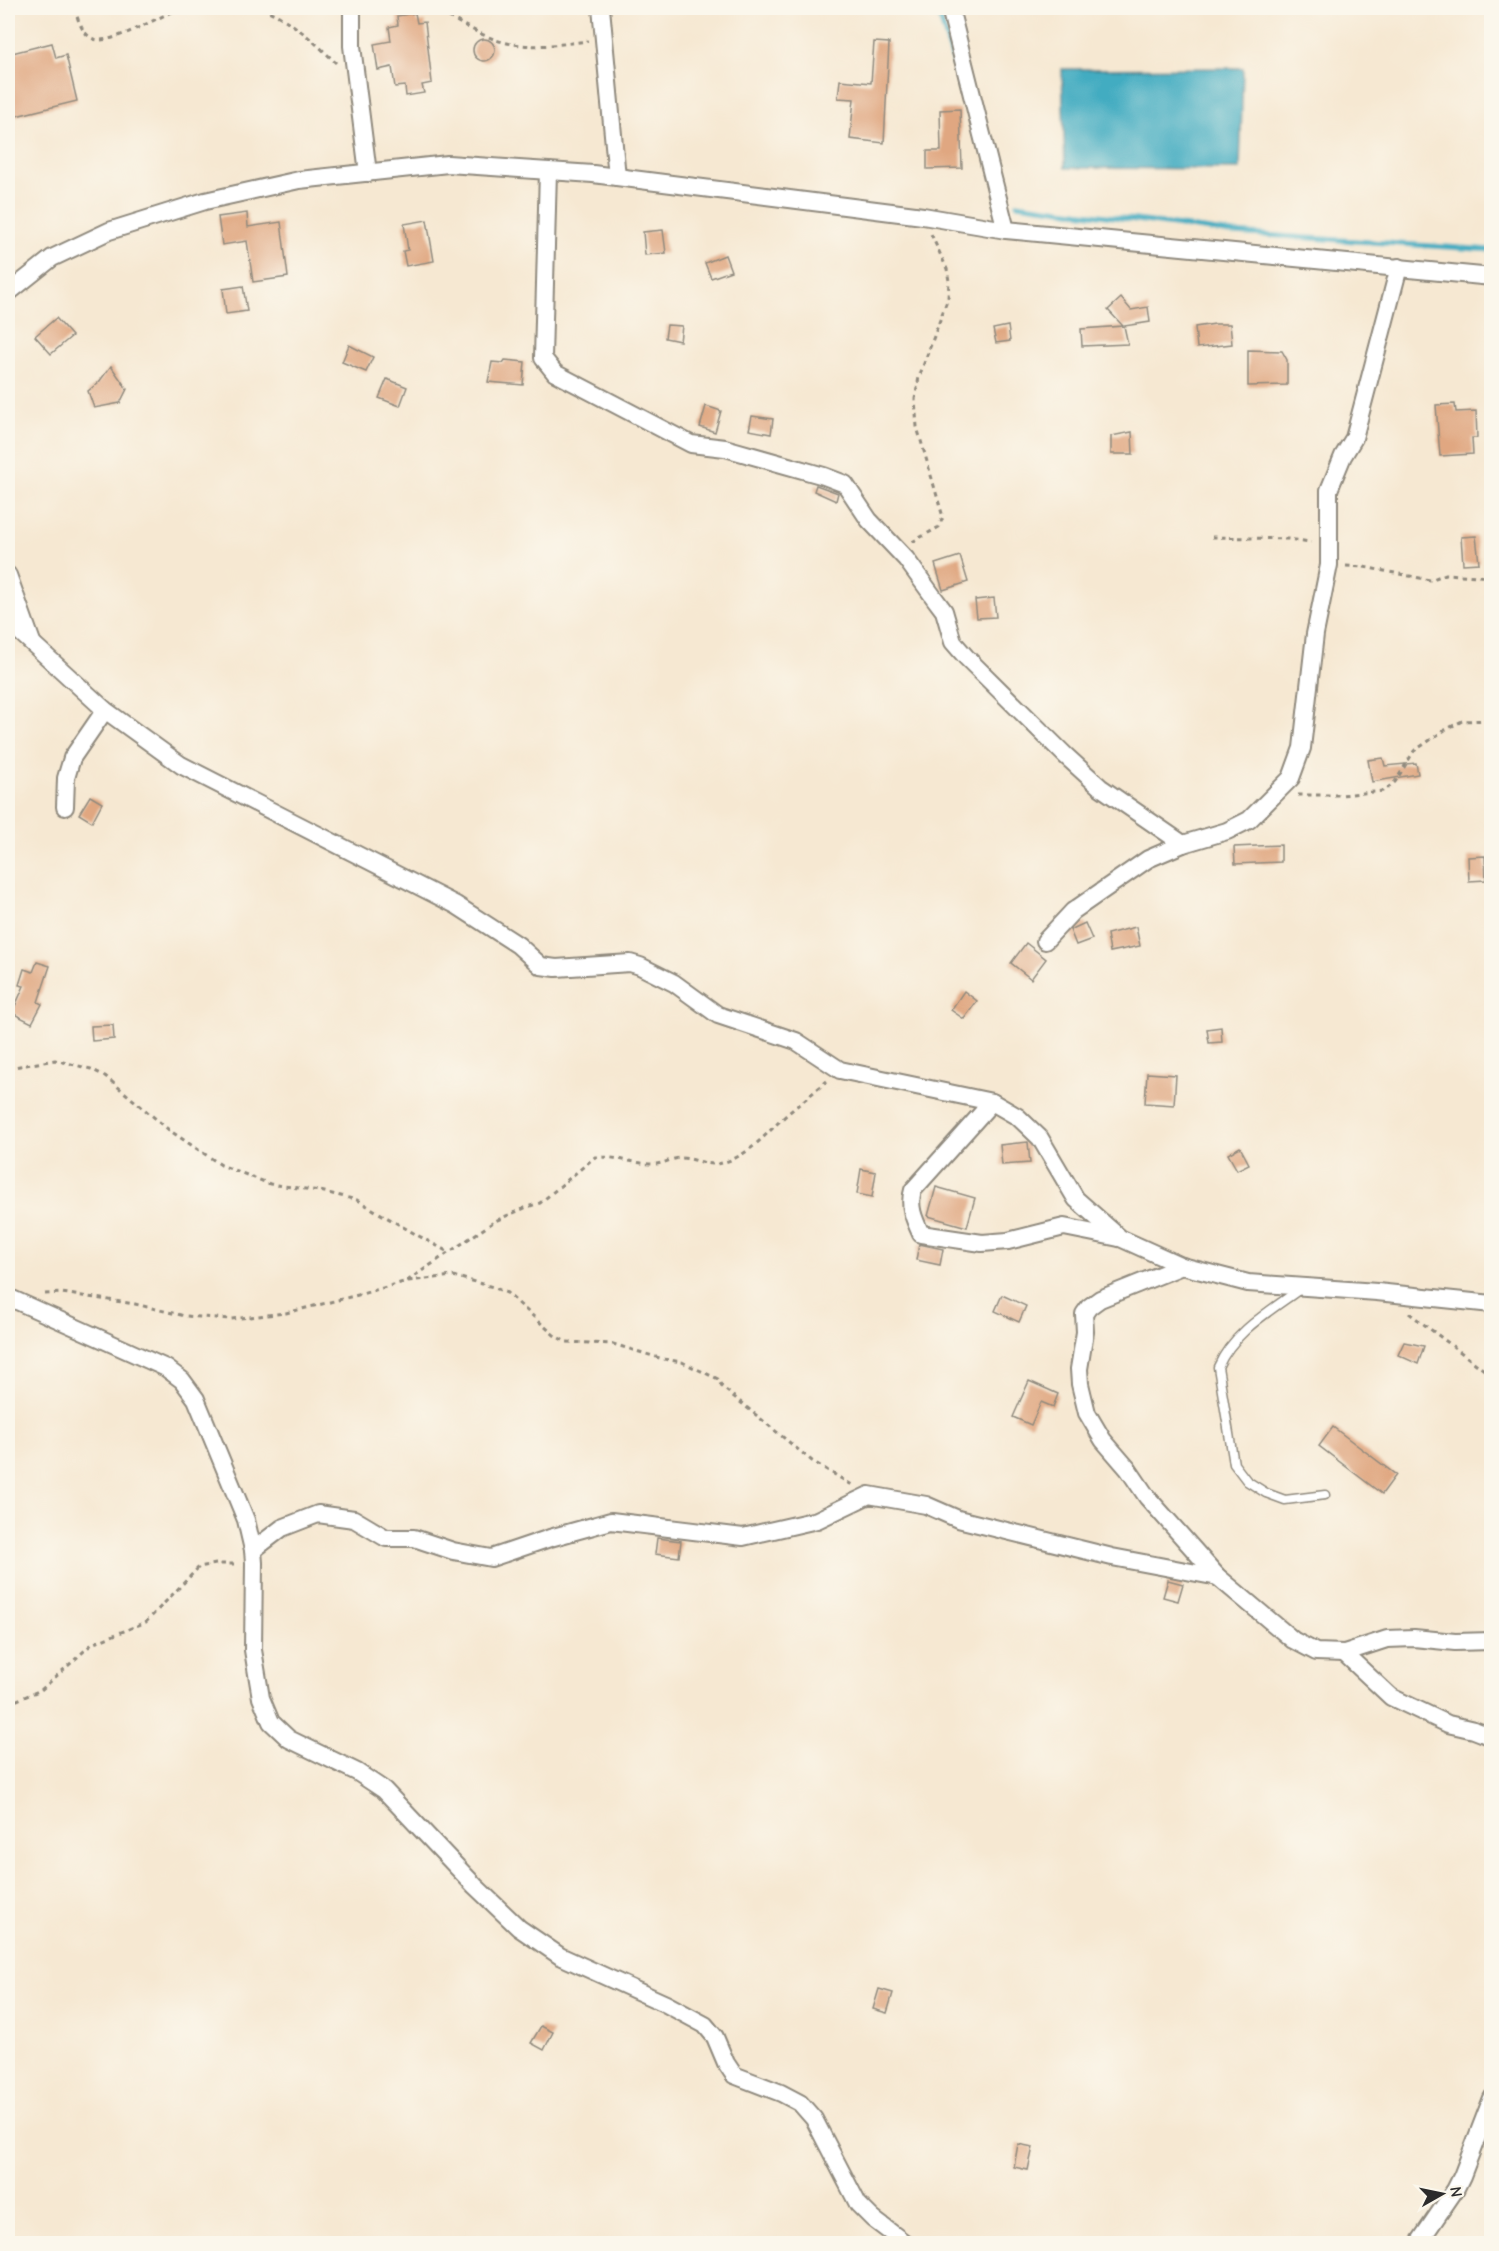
<svg xmlns="http://www.w3.org/2000/svg" width="1499" height="2251" font-family="'Comic Neue',sans-serif">
<style>
.water{fill:#42acc1;stroke:#366c76;stroke-width:1.5}
.lines{fill:none;stroke-linecap:round;stroke-linejoin:round}
.stream{stroke:#42acc1;stroke-width:5}
.building{fill:#e0a781}
.lane-casing{stroke:#908a7e;stroke-width:11}
.street-casing{stroke:#908a7e;stroke-width:20}
.path{stroke:#908a7e;stroke-width:3;stroke-dasharray:4.5 4.5;stroke-linecap:butt}
.lane{stroke:#fff;stroke-width:8}
.street{stroke:#fff;stroke-width:16}
</style>
<rect width="100%" height="100%" fill="#fbf7ec"/>
<filter id="ink" filterUnits="userSpaceOnUse"><feTurbulence type="fractalNoise" baseFrequency=".0167" numOctaves="2"/><feDisplacementMap in="SourceGraphic" scale="12" xChannelSelector="R" yChannelSelector="G"/><feConvolveMatrix kernelMatrix="1 2 1 2 8 2 1 2 1" color-interpolation-filters="sRGB"/></filter>
<filter id="wash" filterUnits="userSpaceOnUse"><feTurbulence type="fractalNoise" baseFrequency=".008" numOctaves="4" result="noise"/><feDisplacementMap in="SourceGraphic" scale="24" xChannelSelector="R" yChannelSelector="G"/><feGaussianBlur stdDeviation="1.35" result="paint"/><feColorMatrix in="noise" values="0 0 0 0 0 0 0 0 0 0 0 0 0 0 0 0 0 1.4 0 .05"/><feComposite in="paint" operator="in"/></filter>
<g filter="url(#wash)">
<rect width="100%" height="100%" fill="#f6e8d2"/>
<polygon class="water" points="1243,68 1240,169 1065,168 1062,69"/>
<g class="lines">
<g class="stream">
<polyline points="937,8 964,95"/>
<polyline points="1017,204 1233,233 1492,250"/>
</g>
</g>
<g id="blocks">
<g class="building">
<polygon points="415,13 417,23 425,22 432,83 422,85 424,93 406,96 405,86 395,87 392,67 378,70 374,44 391,41 389,27 398,25 397,16"/>
<circle cx="484" cy="50" r="11"/>
<polygon points="874,42 889,43 884,143 850,139 854,99 838,98 840,80 871,83"/>
<polygon points="52,43 56,58 66,55 77,101 16,116 8,80 8,54"/>
<polygon points="960,109 962,168 927,169 927,151 941,151 940,110"/>
<polygon points="247,213 248,227 281,222 288,277 253,282 247,241 222,245 218,217"/>
<polygon points="427,220 434,261 406,266 403,251 408,250 404,224"/>
<polygon points="663,230 666,253 645,255 643,232"/>
<polygon points="725,255 731,271 711,278 705,263"/>
<polygon points="243,286 247,311 226,314 223,289"/>
<polygon points="1121,298 1131,310 1148,307 1150,322 1124,326 1128,344 1082,346 1081,329 1123,326 1108,310"/>
<polygon points="56,318 72,336 51,354 35,336"/>
<polygon points="1215,324 1230,324 1232,344 1197,348 1195,327"/>
<polygon points="667,325 682,326 680,341 665,338"/>
<polygon points="1008,326 1010,341 996,343 993,329"/>
<polygon points="349,345 373,357 366,372 342,362"/>
<polygon points="1248,350 1282,351 1287,360 1287,385 1248,386"/>
<polygon points="505,360 525,362 523,385 488,382 492,362 503,363"/>
<polygon points="111,366 127,389 120,403 94,408 88,391 99,382"/>
<polygon points="387,379 407,387 400,406 379,398"/>
<polygon points="1455,404 1456,412 1476,411 1477,438 1472,438 1473,454 1440,456 1436,405"/>
<polygon points="706,406 721,411 715,432 700,427"/>
<polygon points="752,416 773,419 771,434 749,430"/>
<polygon points="1132,432 1133,454 1111,454 1111,436"/>
<polygon points="816,485 838,493 836,501 814,491"/>
<polygon points="1476,536 1479,563 1463,564 1461,537"/>
<polygon points="960,556 968,582 943,590 935,564"/>
<polygon points="994,598 996,617 977,618 975,600"/>
<polygon points="1383,758 1385,766 1416,763 1418,774 1372,782 1368,760"/>
<polygon points="90,796 102,803 92,822 79,814"/>
<polygon points="1281,845 1281,862 1235,864 1234,847"/>
<polygon points="1485,856 1486,880 1469,881 1468,857"/>
<polygon points="1085,923 1092,939 1076,945 1070,930"/>
<polygon points="1136,927 1140,946 1110,952 1107,934"/>
<polygon points="1026,943 1046,959 1031,979 1011,963"/>
<polygon points="37,962 50,966 38,1002 42,1004 32,1023 12,1013 24,986 19,985 24,969 33,972"/>
<polygon points="964,991 977,1001 964,1019 951,1010"/>
<polygon points="113,1025 114,1039 92,1041 91,1026"/>
<polygon points="1221,1027 1222,1042 1209,1043 1207,1029"/>
<polygon points="1147,1073 1176,1075 1174,1105 1145,1103"/>
<polygon points="1028,1142 1030,1163 1002,1165 1000,1145"/>
<polygon points="1240,1147 1249,1164 1237,1170 1228,1154"/>
<polygon points="861,1169 876,1172 872,1197 857,1194"/>
<polygon points="936,1187 975,1198 967,1227 928,1216"/>
<polygon points="919,1244 943,1249 940,1265 916,1260"/>
<polygon points="1002,1295 1026,1306 1019,1322 995,1311"/>
<polygon points="1404,1342 1424,1346 1418,1364 1398,1355"/>
<polygon points="1029,1381 1058,1394 1053,1407 1041,1402 1031,1425 1013,1417"/>
<polygon points="1333,1427 1396,1475 1382,1494 1319,1446"/>
<polygon points="657,1538 681,1541 679,1557 655,1554"/>
<polygon points="1168,1580 1183,1584 1178,1601 1163,1597"/>
<polygon points="879,1989 893,1993 887,2013 873,2009"/>
<polygon points="541,2026 553,2032 544,2050 531,2043"/>
<polygon points="1018,2144 1033,2147 1028,2170 1014,2167"/>
</g>
</g>
</g>
<g filter="url(#ink)">
<use href="#blocks" fill-opacity="0" stroke="#908a7e" stroke-width="1.5"/>
<g class="lines">
<g class="lane-casing">
<path id="lane" d="M 1300,1289 C 1270,1311 1233,1332 1218,1367 L 1234,1464 L 1247,1481 L 1266,1493 L 1285,1500 L 1325,1495"/>
</g>
<g class="street-casing">
<g id="street">
<polyline points="352,8 352,46 368,173"/>
<polyline points="601,8 617,177"/>
<polyline points="950,8 1006,230"/>
<polyline points="548,171 543,358 555,373 691,444 725,448 824,476 845,484 869,520 906,559 935,599 944,611 953,642 966,657 1066,756 1100,787 1183,844"/>
<polyline points="8,293 52,258 109,231 205,201 299,180 448,164 593,174 923,216 1006,230 1492,277"/>
<polyline points="8,575 32,642"/>
<polyline points="8,621 105,710 181,765 456,905 518,945 541,966 556,968 630,963 640,966 674,983 718,1015 796,1041 840,1070 992,1102 1018,1117 1040,1138 1076,1199 1120,1238 1182,1266 1248,1283 1377,1292 1492,1304"/>
<polyline points="65,807 66,778 72,758 105,710"/>
<polyline points="1045,941 1073,911 1148,859 1183,844 1227,831 1249,820 1291,778 1302,748 1315,634 1329,565 1329,490 1343,456 1354,438 1399,267"/>
<path d="M 992,1102 L 913,1190 C 908,1206 914,1219 921,1234 L 982,1243 L 1008,1241 L 1064,1227 L 1119,1238"/>
<polyline points="1182,1266 1100,1299 1089,1307 1084,1314 1085,1332 1079,1369 1080,1384 1087,1413 1103,1440 1128,1469 1147,1497 1218,1577 1293,1640 1316,1652 1344,1653 1387,1639 1414,1638 1455,1642 1492,1641"/>
<polyline points="8,1297 166,1368 182,1380 196,1399 246,1520 253,1550 254,1563 253,1650 261,1698 271,1722 289,1739 357,1772 384,1790 475,1886 519,1928 560,1956 666,2004 705,2025 715,2037 726,2063 734,2075 781,2093 800,2103 814,2119 858,2204 873,2219 906,2244"/>
<polyline points="253,1550 282,1528 318,1514 354,1519 386,1538 414,1538 453,1551 491,1558 550,1538 611,1521 743,1537 817,1520 869,1495 926,1505 958,1519 1112,1557 1218,1577"/>
<polyline points="1344,1653 1391,1697 1448,1724 1474,1730 1492,1737"/>
<polyline points="1418,2244 1455,2190 1462,2176 1492,2098"/>
</g>
</g>
<g class="path">
<path d="M 75,8 C 77,18 82,35 94,39 C 112,46 161,14 183,8"/>
<path d="M 261,8 C 289,18 315,42 336,63"/>
<path d="M 433,8 C 455,20 488,41 513,44 C 538,48 563,44 588,41"/>
<polyline points="1212,537 1288,539 1311,542"/>
<polyline points="912,542 939,527 943,517 917,427 915,399 919,377 948,298 949,281 947,269 931,234"/>
<polyline points="1346,566 1364,567 1430,580 1446,574 1492,577"/>
<polyline points="1298,795 1341,795 1384,791 1395,782 1414,751 1445,730 1462,721 1492,720"/>
<polyline points="8,1068 55,1060 91,1069 105,1076 169,1130 221,1165 270,1184 320,1191 357,1200 417,1235 450,1253"/>
<polyline points="408,1281 453,1276 493,1287 507,1293 554,1335 566,1342 613,1344 663,1359 682,1362 718,1379 722,1387 812,1461 852,1485"/>
<path d="M 45,1294 L 62,1293 L 135,1304 L 185,1316 L 231,1319 L 286,1313 L 358,1295 L 407,1281 L 495,1221 L 527,1207 L 540,1203 L 595,1157 C 615,1156 634,1164 654,1164 C 664,1164 672,1158 681,1158 C 695,1158 708,1167 722,1163 C 748,1156 763,1137 781,1120 C 796,1106 812,1094 827,1081"/>
<polyline points="1409,1313 1492,1376"/>
<polyline points="8,1704 41,1690 92,1644 146,1622 199,1567 216,1564 237,1564"/>
</g>
<use href="#lane" class="lane"/>
<use href="#street" class="street"/>
</g>
</g>
<rect width="1499" height="2251" fill="none" stroke="#fbf7ec" stroke-width="30"/>
<g transform="translate(1442 2194) rotate(81)" stroke="#fbf7ec" stroke-width="4.5" paint-order="stroke">
<path d="M0-4.5L10 22L0 15L-10 22Z" fill="#2b2b2b"/>
<text y="-9" font-size="16" font-weight="bold" text-anchor="middle" fill="#2b2b2b">N</text>
</g>
</svg>
